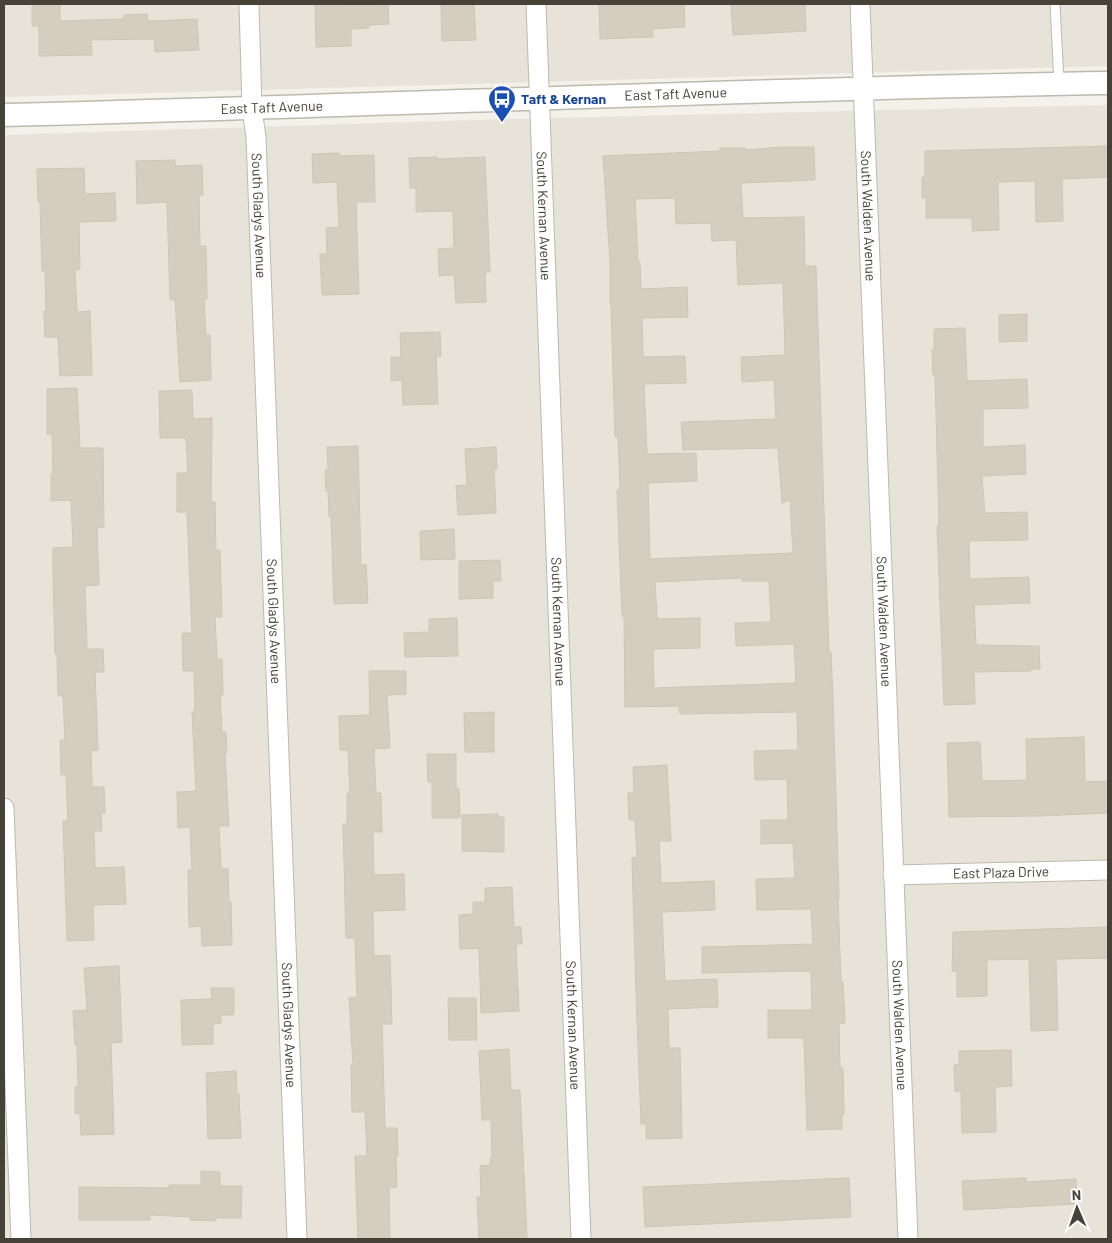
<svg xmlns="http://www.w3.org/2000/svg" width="1112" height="1243" font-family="Barlow,sans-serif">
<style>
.residential{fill:#e7e3d8}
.building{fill:#d4cdc0;stroke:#cec6b4;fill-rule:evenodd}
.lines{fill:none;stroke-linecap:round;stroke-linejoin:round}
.service-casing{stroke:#beb9ad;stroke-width:11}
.minor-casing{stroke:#beb9ad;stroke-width:21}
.tertiary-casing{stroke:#beb9ad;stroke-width:25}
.service{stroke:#fff;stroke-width:9}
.minor{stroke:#fff;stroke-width:19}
.tertiary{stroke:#fff;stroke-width:22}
.labels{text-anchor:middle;stroke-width:5;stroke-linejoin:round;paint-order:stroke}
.street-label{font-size:14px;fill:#464238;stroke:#fff}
.transit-label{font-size:14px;font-weight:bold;fill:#164399;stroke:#fff;text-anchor:start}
</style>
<rect width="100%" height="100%" fill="#f3f1e9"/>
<g class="residential">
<polygon points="4,4 1108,4 1108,66 4,97"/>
<polygon points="1108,105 1108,1239 4,1239 4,135 506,119"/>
</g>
<g class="building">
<polygon points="32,4 60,4 60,21 124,19 124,15 147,14 148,21 197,19 199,50 155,52 154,39 91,40 92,55 39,56 39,26 32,26"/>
<polygon points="315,4 350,4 350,5 388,4 389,24 369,25 369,28 351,29 351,46 316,47"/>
<polygon points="441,4 474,4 476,40 442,41"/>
<polygon points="599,4 684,4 685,27 652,29 653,37 600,39"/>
<polygon points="731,4 805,4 806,31 733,35"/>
<polygon points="1108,146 1108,177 1062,179 1063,221 1036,222 1035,181 998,182 999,230 972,231 972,218 926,218 926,198 922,198 922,177 925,177 925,151"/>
<path d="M 781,147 L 814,147 L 815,180 L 741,183 L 743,218 L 804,217 L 805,266 L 816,266 L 826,571 L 829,652 L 831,652 L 833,699 L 839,898 L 838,898 L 841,982 L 843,982 L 845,1023 L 839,1024 L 840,1068 L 843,1068 L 844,1114 L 842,1114 L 842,1129 L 807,1130 L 804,1038 L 768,1038 L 768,1010 L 812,1010 L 811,971 L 702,973 L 702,947 L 813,944 L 811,909 L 757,910 L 756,879 L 795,878 L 793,843 L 761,844 L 761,820 L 788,820 L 787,779 L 755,780 L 754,751 L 798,750 L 797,712 L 680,714 L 679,706 L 625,707 L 624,616 L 622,616 L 617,490 L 620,489 L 618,437 L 615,437 L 611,304 L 610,304 L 610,262 L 603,156 L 720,151 L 720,148 L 745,148 L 745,150 ZM 675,198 L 676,224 L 711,223 L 712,241 L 736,240 L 738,285 L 783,283 L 785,355 L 741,357 L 742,382 L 774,380 L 776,419 L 681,422 L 683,450 L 778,448 L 782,503 L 790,500 L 793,553 L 650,559 L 648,483 L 697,481 L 696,453 L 647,454 L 644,384 L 686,383 L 685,356 L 643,357 L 642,318 L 688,317 L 687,287 L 641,289 L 640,262 L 638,262 L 635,199 ZM 742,578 L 742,581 L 769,581 L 771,622 L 735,623 L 736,646 L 794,644 L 796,683 L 654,688 L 653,649 L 700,648 L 700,618 L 657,619 L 655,582 Z"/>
<polygon points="339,153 339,156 374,155 375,202 356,202 359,294 322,295 320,254 327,254 326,228 339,227 337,182 313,183 312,154"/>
<polygon points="437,157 437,159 485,157 490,272 485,272 486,302 456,303 454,275 439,276 438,249 454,248 453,211 416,212 416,188 410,188 409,158"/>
<polygon points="175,160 175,166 202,165 203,195 199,195 200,246 206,246 207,299 204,299 206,336 210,335 211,380 180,382 175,300 170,300 167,202 137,204 136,161"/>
<polygon points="84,168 85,194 115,193 116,221 79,222 80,269 75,270 77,312 90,311 92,375 60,376 58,337 45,337 44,311 46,311 45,271 42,271 40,202 38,202 37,169"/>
<polygon points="1027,314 1027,341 999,342 999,315"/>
<polygon points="965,328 967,381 1027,379 1028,408 983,409 983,447 1025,445 1026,474 982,476 985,513 1027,512 1028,540 969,541 970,579 1029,577 1030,603 974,605 976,645 1039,646 1040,669 1031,669 1031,671 974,672 975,704 944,705 937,526 939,526 935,375 933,375 932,350 934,350 934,329"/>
<polygon points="440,332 441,356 436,356 438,404 403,405 402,380 391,381 391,357 401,357 400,333"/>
<polygon points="77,388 80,448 103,448 104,527 97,528 99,585 85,586 87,649 103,649 104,672 95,672 98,750 91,751 92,787 104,787 105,813 101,813 102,831 94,831 95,868 124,867 126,904 93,905 94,940 67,941 63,821 68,821 66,775 61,775 60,740 65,740 63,696 58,696 57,654 55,654 53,572 53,548 73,547 71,500 51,501 51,474 53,474 52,434 47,434 47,389"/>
<polygon points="192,390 193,419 212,418 211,502 215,502 216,550 220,550 222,617 215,617 217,659 222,659 223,695 220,695 222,732 226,732 227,753 225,753 229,826 219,826 221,869 228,869 229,902 231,902 232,945 202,946 201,926 189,927 188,870 192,870 190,827 178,828 177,792 196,791 192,712 195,712 194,671 183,671 182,633 192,633 187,512 177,512 177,473 188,473 186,438 160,438 159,391"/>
<polygon points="358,446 361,565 366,564 368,603 334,604 331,516 329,516 328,491 326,491 325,470 328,470 327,447"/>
<polygon points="496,447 497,469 494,469 496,513 458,515 456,486 467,485 465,449"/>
<polygon points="454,529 455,559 421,560 420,531"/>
<polygon points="500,560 501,581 493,581 493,598 459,599 459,561"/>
<polygon points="457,618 458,656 405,657 404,633 429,632 429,619"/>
<polygon points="369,671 406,671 406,694 387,695 390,748 374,749 376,793 381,793 382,832 373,832 374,875 404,874 405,910 373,911 374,956 390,955 392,1024 382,1024 385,1128 397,1128 398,1156 396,1156 397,1187 389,1188 390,1239 358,1239 355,1156 367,1156 365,1112 352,1112 351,1065 353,1065 349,998 357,997 355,938 346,938 343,824 347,824 347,793 350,793 348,750 340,750 339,716 370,715"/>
<polygon points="494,712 494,752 465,752 464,713"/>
<polygon points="1084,737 1085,782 1108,781 1108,813 1038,816 949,817 947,743 980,742 982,781 1027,780 1026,739"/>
<polygon points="427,754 456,754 456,789 459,789 460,818 432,818 432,782 428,782"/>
<polygon points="667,765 671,841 659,841 661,883 714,881 715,910 662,912 665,981 717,979 718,1007 668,1009 669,1048 680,1048 682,1138 646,1139 646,1124 641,1124 636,993 632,858 637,857 635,820 629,820 628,793 634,793 633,767"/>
<polygon points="498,814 498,817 504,817 504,852 462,851 462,815"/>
<polygon points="512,887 514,927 521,927 522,944 516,944 519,1011 481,1013 479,948 460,949 459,915 473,914 473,902 485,902 485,888"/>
<polygon points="1108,927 1108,958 1056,959 1058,1030 1031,1031 1029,959 987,960 987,996 957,997 957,972 952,971 953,932"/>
<polygon points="119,966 122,1042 111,1043 114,1134 81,1135 80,1113 75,1114 75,1087 78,1087 77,1045 75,1045 73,1011 87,1010 84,968"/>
<polygon points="211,988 234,988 234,1015 221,1015 221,1023 213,1024 213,1044 182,1045 181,1000 212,999"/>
<polygon points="448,998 476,998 477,1040 449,1040"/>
<polygon points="509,1049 511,1090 520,1090 527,1238 525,1239 479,1239 477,1197 481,1197 480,1166 490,1165 490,1158 492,1158 491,1120 482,1120 479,1051"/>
<polygon points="1011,1050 1012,1086 995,1087 996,1132 962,1133 961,1091 955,1091 954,1065 959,1065 959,1051"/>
<polygon points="236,1071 237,1094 239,1094 241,1138 208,1139 206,1073"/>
<polygon points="201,1171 220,1172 220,1186 242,1186 241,1218 216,1218 216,1221 190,1220 190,1217 150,1215 150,1220 79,1220 79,1187 169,1188 169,1185 201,1185"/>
<polygon points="849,1178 851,1217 645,1227 643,1187"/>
<polygon points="1026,1178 1026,1182 1076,1179 1077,1204 964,1210 962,1181"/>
</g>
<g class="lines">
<g class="service-casing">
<polyline id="service" points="1055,4 1059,83"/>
</g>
<g class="minor-casing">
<g id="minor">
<path id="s1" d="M 249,4 L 252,109 L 256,137 L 297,1239"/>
<path id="s2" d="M 536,4 L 581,1239"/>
<path id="s3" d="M 860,4 L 908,1239"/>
<polyline points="4,808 21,1239"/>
<path id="s4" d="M 893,875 L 1108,870"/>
</g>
</g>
<g class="tertiary-casing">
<g id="tertiary">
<path id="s5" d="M 4,115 C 372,106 740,89 1108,83"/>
</g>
</g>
<use href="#service" class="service"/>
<use href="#minor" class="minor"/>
<use href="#tertiary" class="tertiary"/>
</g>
<defs>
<g id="bus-pin" transform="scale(1.4375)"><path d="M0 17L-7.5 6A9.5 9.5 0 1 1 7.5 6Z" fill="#1a4fb4" stroke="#fff"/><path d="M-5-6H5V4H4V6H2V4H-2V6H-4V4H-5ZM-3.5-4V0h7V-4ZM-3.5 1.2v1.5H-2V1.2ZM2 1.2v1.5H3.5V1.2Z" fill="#fff"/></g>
</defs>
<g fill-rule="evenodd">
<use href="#bus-pin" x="502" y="99"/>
</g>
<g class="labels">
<g class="street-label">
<text dy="5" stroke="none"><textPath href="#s5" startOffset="672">East Taft Avenue</textPath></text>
<text dy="5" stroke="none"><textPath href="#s5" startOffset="268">East Taft Avenue</textPath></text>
<text dy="5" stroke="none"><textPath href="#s1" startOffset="212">South Gladys Avenue</textPath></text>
<text dy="5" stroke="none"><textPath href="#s2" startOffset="212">South Kernan Avenue</textPath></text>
<text dy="5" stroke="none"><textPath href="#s3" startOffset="212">South Walden Avenue</textPath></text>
<text dy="5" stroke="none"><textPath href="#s1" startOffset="618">South Gladys Avenue</textPath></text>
<text dy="5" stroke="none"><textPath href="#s2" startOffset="618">South Kernan Avenue</textPath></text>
<text dy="5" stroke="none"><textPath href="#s3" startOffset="618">South Walden Avenue</textPath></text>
<text dy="5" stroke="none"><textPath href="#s4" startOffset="108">East Plaza Drive</textPath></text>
<text dy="5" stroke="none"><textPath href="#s1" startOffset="1022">South Gladys Avenue</textPath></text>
<text dy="5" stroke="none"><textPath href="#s2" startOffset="1022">South Kernan Avenue</textPath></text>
<text dy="5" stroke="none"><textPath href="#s3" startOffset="1022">South Walden Avenue</textPath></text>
</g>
<g class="transit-label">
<text x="521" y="104">Taft &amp; Kernan</text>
</g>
</g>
<rect width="1112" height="1243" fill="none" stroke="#464238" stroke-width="10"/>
<g transform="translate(1077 1208) rotate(358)" stroke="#ffffff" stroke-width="4" paint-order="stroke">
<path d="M0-4L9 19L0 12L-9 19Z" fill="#464238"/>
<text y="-8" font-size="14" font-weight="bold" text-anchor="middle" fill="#464238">N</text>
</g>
</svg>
